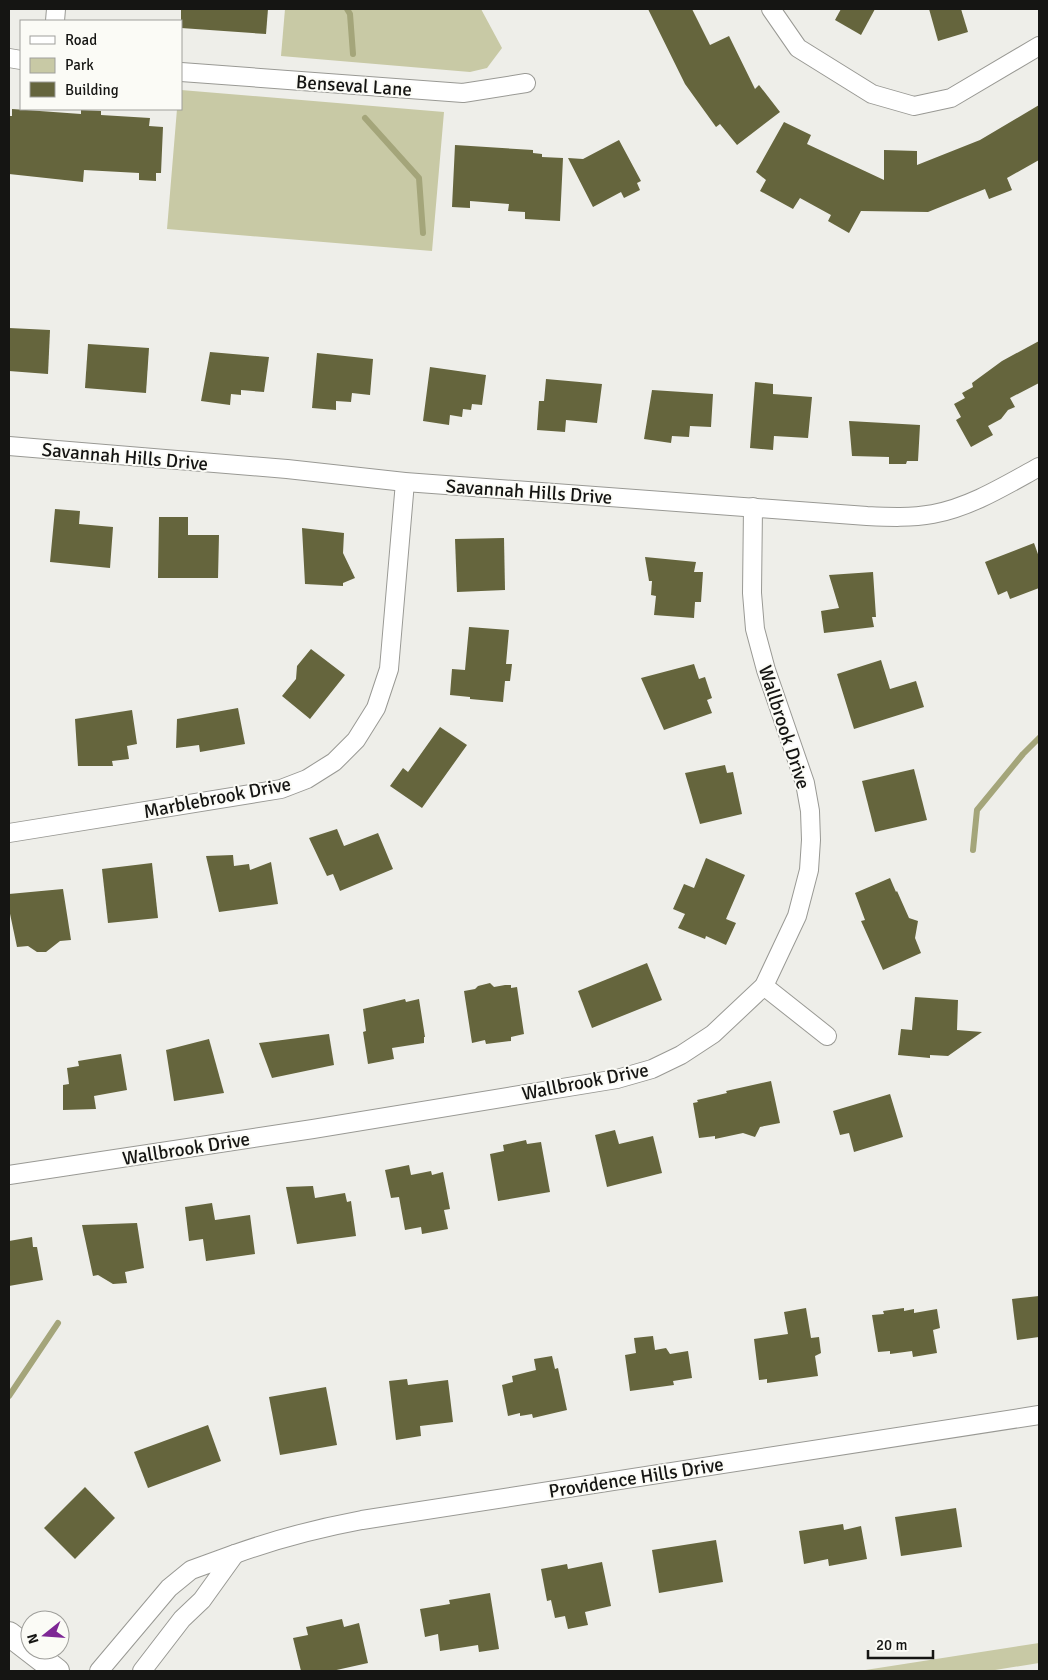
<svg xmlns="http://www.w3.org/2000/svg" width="1048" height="1680" font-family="Signika,sans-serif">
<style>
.green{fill:#c8c9a5}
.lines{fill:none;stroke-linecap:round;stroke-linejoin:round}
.stream{stroke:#a4a57a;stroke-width:6}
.building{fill:#65653d}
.street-casing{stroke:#999994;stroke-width:20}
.secondary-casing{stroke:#999994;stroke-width:26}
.street{stroke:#fff;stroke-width:18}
.secondary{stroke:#fff;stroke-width:24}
.labels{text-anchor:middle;stroke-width:4;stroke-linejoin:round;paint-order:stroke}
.street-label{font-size:19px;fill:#151513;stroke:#fbfbf6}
</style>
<rect width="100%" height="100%" fill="#eeeee9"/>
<g class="green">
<polygon points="285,9 481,9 502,48 487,68 470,72 281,56"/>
<polygon points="181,90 444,112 432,251 167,229 177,109 181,109"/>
<polygon points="1039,1643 1039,1663 989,1671 859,1671"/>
</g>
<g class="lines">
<g class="stream">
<polyline points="347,9 350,14 353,54"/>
<polyline points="365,118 419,178 423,233"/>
<polyline points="973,850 977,810 1023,754 1039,738"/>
<polyline points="9,1396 58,1323"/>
</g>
</g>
<g class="building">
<polygon points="181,9 268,9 266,34 181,28"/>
<polygon points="648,9 692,9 710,45 729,36 755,89 759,85 780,112 737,145 720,124 716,127 685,84"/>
<polygon points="841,9 875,9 861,35 835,20"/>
<polygon points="929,9 961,9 968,32 938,41"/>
<polygon points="1039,105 1039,160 1007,178 1012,190 989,199 985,189 928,212 861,211 849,233 828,221 831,215 800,198 793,209 760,191 766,180 756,172 784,122 811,135 807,144 884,180 884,150 917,151 917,165 980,140"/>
<polygon points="12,109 81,114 81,110 101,111 101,115 150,118 149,126 163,127 161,173 156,173 156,181 139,180 139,173 84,170 83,182 9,174 9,116 12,116"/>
<polygon points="619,140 641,181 637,183 640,190 624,198 621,192 593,207 568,158 583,159"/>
<polygon points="455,145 533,150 533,153 542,154 542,157 563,158 560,221 525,219 525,212 508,211 509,204 470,201 470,208 452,207"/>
<polygon points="9,328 50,330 48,374 9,371"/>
<polygon points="1039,341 1039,383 1010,398 1015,407 1008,410 1001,419 988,426 993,435 971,447 956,420 961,417 954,404 965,398 962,393 973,387 972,383 1002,361"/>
<polygon points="88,344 149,348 146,393 85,388"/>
<polygon points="210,352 269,357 264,392 241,390 241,395 231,394 230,405 201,401"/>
<polygon points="317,353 373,359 370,395 352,393 351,402 336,401 336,410 312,408"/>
<polygon points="430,367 486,375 482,405 472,404 471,410 463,409 462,417 450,415 449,425 423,421"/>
<polygon points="546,379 602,384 597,423 566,420 565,432 537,430 539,401 544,401"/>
<polygon points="755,382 773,384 773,394 812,397 808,438 774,436 773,450 750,448"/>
<polygon points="652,390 713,394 711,427 690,426 689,437 672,436 671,443 644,439"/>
<polygon points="849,421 920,425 918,461 907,461 906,464 889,464 889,457 852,456"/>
<polygon points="55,509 80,511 79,524 113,527 110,568 50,562"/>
<polygon points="159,517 188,517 188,535 219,535 218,578 158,578"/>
<polygon points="302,528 344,533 343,553 355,578 343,583 343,586 305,584"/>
<polygon points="504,538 505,590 457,592 455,539"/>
<polygon points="1034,543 1039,557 1039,588 1010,599 1007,591 998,595 985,562"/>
<polygon points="645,557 696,562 694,572 703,572 701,602 695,602 694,618 654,615 656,596 651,595 652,581 649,581"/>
<polygon points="873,572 876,617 872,617 874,627 824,633 821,611 839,608 829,575"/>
<polygon points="469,627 509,630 506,664 512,664 510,681 505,681 503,702 470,699 470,697 450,695 452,669 465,670"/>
<polygon points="311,649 345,675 310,719 282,696 296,679 297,666"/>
<polygon points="881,660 890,689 916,681 924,707 854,729 837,674"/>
<polygon points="694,664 699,679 705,677 712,698 707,700 712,713 664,730 641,678"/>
<polygon points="238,708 245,744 200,752 199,745 176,748 177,719"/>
<polygon points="132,710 137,744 127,746 129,759 112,761 113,766 78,766 75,719"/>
<polygon points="440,727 467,745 422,808 390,786 403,768 408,772"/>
<polygon points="725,765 727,773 733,772 742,814 700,824 685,773"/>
<polygon points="914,769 927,820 875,832 862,781"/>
<polygon points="337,829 344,846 378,833 393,869 340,891 333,874 327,876 309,838"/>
<polygon points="233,855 234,866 249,864 250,870 271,862 278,904 219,912 206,856"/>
<polygon points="706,858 745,875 726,919 736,923 726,945 706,936 705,939 678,928 685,914 673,909 684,884 694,888"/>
<polygon points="152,863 158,918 108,923 102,869"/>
<polygon points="890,878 896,892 897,891 909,918 918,921 915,938 921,953 883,970 861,921 865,920 855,893"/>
<polygon points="63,889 71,940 60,941 46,952 37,952 28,946 17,947 9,909 9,894"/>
<polygon points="647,963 662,1000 592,1028 578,991"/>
<polygon points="490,983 494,987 505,985 511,985 511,988 517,987 524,1034 511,1037 511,1041 486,1044 485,1040 472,1043 464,991 475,989 478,986"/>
<polygon points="915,997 958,1000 957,1030 982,1032 948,1056 930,1055 930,1058 898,1055 901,1029 912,1030"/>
<polygon points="405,999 406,1002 419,999 425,1037 424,1037 424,1043 392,1048 394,1059 368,1064 363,1032 366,1031 363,1009"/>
<polygon points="329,1034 334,1065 272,1078 259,1043"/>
<polygon points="209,1039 224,1093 174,1101 166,1050"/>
<polygon points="121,1054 127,1090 94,1096 96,1109 63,1110 63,1085 69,1084 67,1068 79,1066 78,1061"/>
<polygon points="771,1081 780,1123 760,1127 755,1137 743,1133 715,1139 715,1136 699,1138 693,1103 698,1102 697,1100 727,1093 726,1091"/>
<polygon points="890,1094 903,1137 854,1152 849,1133 840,1135 833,1111"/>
<polygon points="615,1130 619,1144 653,1136 662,1173 607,1187 595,1135"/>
<polygon points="526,1140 527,1144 541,1142 550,1192 498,1201 490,1154 504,1151 503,1145"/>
<polygon points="409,1165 411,1175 431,1171 432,1175 443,1172 450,1209 444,1210 448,1229 422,1234 421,1227 405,1230 399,1197 391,1198 385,1170"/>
<polygon points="313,1186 315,1198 345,1193 347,1202 351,1201 356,1236 297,1244 286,1187"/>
<polygon points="212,1203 215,1220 250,1215 255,1254 206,1261 203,1239 189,1241 185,1207"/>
<polygon points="137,1223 144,1268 125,1272 127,1283 113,1284 98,1275 93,1276 82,1225"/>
<polygon points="32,1237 33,1247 37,1247 43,1280 9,1286 9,1241"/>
<polygon points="1039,1296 1039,1337 1017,1340 1012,1299"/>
<polygon points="806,1308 811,1338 819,1337 821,1353 815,1356 818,1376 767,1383 767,1379 759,1380 754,1339 788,1334 784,1312"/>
<polygon points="904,1308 904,1311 914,1309 914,1313 937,1309 940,1328 933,1330 937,1353 913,1357 912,1351 890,1354 890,1351 878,1352 872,1315 884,1314 883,1311"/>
<polygon points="653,1336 655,1350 666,1348 670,1354 688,1351 692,1378 673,1381 674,1385 630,1391 625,1355 636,1353 634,1338"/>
<polygon points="552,1356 555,1369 558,1368 567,1410 533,1418 532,1414 520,1416 520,1413 508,1416 502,1385 513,1382 512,1376 536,1370 534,1359"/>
<polygon points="407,1379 408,1385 448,1380 453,1422 420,1426 421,1436 396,1440 389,1381"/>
<polygon points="326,1387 337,1445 280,1455 269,1397"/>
<polygon points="208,1425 221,1461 148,1488 134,1452"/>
<polygon points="85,1487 115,1518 75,1559 44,1528"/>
<polygon points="956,1508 962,1547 901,1556 895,1517"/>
<polygon points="843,1524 844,1530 861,1526 867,1559 829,1566 828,1559 804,1564 799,1531"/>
<polygon points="716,1540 723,1582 659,1593 652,1550"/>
<polygon points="602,1562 611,1606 585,1612 588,1625 568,1629 565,1616 555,1618 551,1600 547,1601 541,1569 567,1564 568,1569"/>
<polygon points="490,1593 499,1649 479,1652 478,1645 440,1651 438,1634 425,1637 420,1609 450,1604 449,1600"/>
<polygon points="342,1619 344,1627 359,1623 368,1663 332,1671 301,1671 293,1638 308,1635 306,1627"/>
</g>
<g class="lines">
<g class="street-casing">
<g id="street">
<polyline points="771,9 798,48 872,94 914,106 951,98 1039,46"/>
<polyline points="55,21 56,9"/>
<polyline points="9,58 21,60"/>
<polyline points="181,72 463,93 526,83"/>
<path d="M 9,446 L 287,469 L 405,482 L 867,516 C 889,517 911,518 933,514 C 971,507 1006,485 1039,467"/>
<polyline points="9,833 281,789 307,779 334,762 356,740 376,708 389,669 405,482"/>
<polyline points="764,986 827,1036"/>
<polyline points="9,1175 313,1129 617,1079 652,1069 681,1055 713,1034 764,986 797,916 809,870 811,840 810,811 805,783 766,670 755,629 752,593 753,507"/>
<path d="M 235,1554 C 277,1539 319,1528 362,1520 L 1039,1415"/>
<polyline points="99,1671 169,1588 191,1570 235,1554 202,1600 182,1619 142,1671"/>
</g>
</g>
<g class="secondary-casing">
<polyline id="secondary" points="9,1634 57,1671"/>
</g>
<use href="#street" class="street"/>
<use href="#secondary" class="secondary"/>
</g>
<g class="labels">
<g class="street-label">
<text transform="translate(354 85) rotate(4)" y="7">Benseval Lane</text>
<text transform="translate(125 456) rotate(5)" y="7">Savannah Hills Drive</text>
<text transform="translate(529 491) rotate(4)" y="7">Savannah Hills Drive</text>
<text transform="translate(785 727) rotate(72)" y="7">Wallbrook Drive</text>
<text transform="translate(217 797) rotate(-11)" y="7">Marblebrook Drive</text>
<text transform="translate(585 1081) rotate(-11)" y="7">Wallbrook Drive</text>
<text transform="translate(186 1148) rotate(-9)" y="7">Wallbrook Drive</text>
<text transform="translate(636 1477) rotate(-9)" y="7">Providence Hills Drive</text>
</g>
</g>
<rect width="1048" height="1680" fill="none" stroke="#151513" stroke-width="20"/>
<rect x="20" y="20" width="162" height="90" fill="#fbfbf6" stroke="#9f9f9b"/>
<rect x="30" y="36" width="25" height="8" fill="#ffffff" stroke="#9f9f9b"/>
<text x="65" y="45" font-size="15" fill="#151513">Road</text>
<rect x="30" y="58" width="25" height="15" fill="#c8c9a5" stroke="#9f9f9b"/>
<text x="65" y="70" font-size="15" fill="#151513">Park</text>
<rect x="30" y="82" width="25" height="15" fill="#65653d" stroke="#9f9f9b"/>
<text x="65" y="95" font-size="15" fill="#151513">Building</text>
<g transform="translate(45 1635) rotate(253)"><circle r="24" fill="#fbfbf6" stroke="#9f9f9b"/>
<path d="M0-4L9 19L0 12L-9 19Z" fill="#7e2795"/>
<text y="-8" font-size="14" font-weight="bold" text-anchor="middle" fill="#151513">N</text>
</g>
<path d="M868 1650v8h65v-8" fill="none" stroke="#151513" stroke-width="2.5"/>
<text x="876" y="1650" font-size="15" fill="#151513" stroke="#fbfbf6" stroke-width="4" paint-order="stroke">20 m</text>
</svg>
